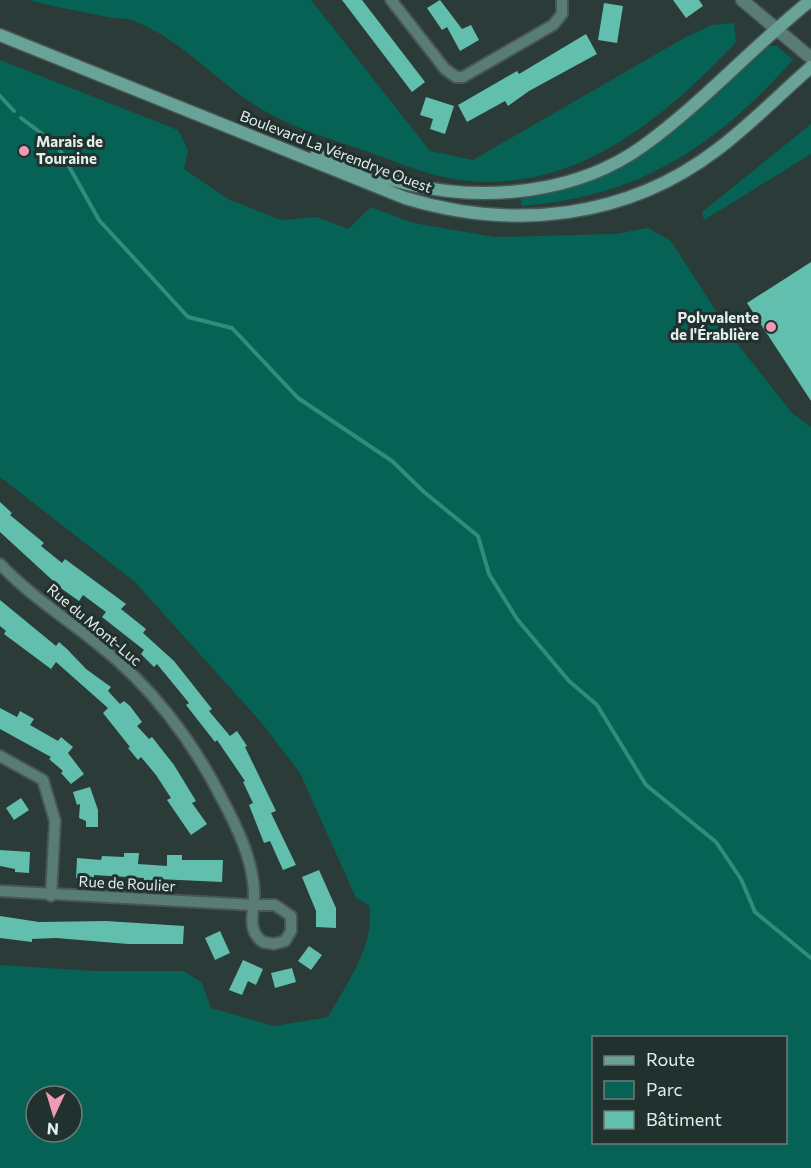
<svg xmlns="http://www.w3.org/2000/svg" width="811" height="1168" font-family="Commissioner,sans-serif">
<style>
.green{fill:#066255;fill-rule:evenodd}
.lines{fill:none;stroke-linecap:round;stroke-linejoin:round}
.stream{stroke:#2c8f7e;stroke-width:4}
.building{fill:#62bfad}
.minor-casing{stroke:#485755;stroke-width:14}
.tertiary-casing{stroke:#485755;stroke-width:15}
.secondary-casing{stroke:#485755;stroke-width:15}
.minor{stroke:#597d75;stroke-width:10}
.tertiary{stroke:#597d75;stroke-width:12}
.secondary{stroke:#69a397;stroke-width:12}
.poi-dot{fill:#f09ab6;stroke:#21312e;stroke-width:2}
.labels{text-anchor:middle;stroke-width:6;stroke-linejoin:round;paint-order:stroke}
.poi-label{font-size:15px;font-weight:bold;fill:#e3edeb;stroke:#21312e;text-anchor:start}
.street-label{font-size:15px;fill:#e3edeb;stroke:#21312e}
</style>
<rect width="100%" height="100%" fill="#2b3b38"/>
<g class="green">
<path d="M 28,0 L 311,0 L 430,151 L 473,160 L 684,38 L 712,25 L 734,23 L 736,42 C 666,117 578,191 469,181 C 435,178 401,164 369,152 C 336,141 299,130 268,113 C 221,87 185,41 134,21 C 128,18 119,19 112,18 C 84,12 56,7 28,0 Z"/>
<path d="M 769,46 L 777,46 L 793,60 C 713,148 641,196 521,206 L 521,199 C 545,193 568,190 591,181 C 661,153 714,95 769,46 Z"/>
<path d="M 0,60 L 178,130 L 188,150 L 184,169 L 228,199 L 281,220 L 317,217 L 348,229 L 371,207 L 413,223 L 495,237 L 615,234 L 648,228 L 671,241 L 736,342 L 792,413 L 811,427 L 811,1168 L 0,1168 L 0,965 L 93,971 L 184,971 L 202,983 L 211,1008 L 274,1026 L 328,1017 C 346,984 376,945 369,905 L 356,898 L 300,773 L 261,722 L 134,581 L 0,477 ZM 594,1038 L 786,1038 L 786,1142 L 594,1142 ZM 36,1096 L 72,1096 L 72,1132 L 36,1132 Z"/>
<polygon points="811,124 811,154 704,220 702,212"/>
</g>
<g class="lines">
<g class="stream">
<polyline points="0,96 14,111"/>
<polyline points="21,118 57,145 99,220 188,317 232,328 298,398 392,461 424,492 478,536 489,574 517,619 569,681 597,705 646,785 716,842 741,879 755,912 811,958"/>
</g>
</g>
<g class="building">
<polygon points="342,0 362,0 425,82 412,92"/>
<polygon points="440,0 462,29 471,25 479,40 460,51 447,27 442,30 427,8"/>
<polygon points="673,0 699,0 703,6 686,18"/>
<polygon points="604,3 623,6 617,43 598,40"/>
<polygon points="586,34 597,54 529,91 508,106 505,101 467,122 458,105 517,71 519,74"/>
<polygon points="426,97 454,106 445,134 430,129 433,119 420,115"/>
<polygon points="811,262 811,401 747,303"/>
<polygon points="0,502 12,513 10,515 44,543 41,546 62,563 65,559 126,604 121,609 146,629 143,633 174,661 212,709 209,711 230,736 237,731 247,746 245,747 276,811 271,813 296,865 283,870 270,841 264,843 249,805 253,803 243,782 245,781 217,740 215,742 186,705 189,703 157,664 154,667 141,654 144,650 102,617 106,612 83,595 79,601 62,589 0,532"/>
<polygon points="0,600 56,646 59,642 67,649 86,669 111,687 108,691 120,704 124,701 130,706 142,722 137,726 149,739 152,737 174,765 196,801 192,803 207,824 191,835 167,800 171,798 156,775 141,757 138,760 128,748 130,747 103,713 108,708 56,662 51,669 4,634 6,631 0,626"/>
<polygon points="0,708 17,717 20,711 34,719 30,725 58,741 61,737 73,747 68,753 84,774 71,784 61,773 63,771 49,759 51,757 0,729"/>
<polygon points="90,787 98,810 98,827 86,827 86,821 79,818 80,804 77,805 73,792"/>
<polygon points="21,798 29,810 14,820 6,808"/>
<polygon points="0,850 30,852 29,873 15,872 15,869 0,866"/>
<polygon points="124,853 139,853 138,864 167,866 167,855 182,855 182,860 223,860 222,882 158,879 158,884 143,883 144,878 94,875 94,881 76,878 77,858 101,860 102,856 124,857"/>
<polygon points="319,870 336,908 336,928 316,927 316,911 302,877"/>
<polygon points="0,916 39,922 106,921 184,926 183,944 128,944 56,938 32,939 32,942 0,938"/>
<polygon points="220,931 230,953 215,960 205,938"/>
<polygon points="309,946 322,955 311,970 298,961"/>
<polygon points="243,960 263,969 256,985 248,981 242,995 229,990"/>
<polygon points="292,968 296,982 275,988 271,973"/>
</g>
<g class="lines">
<g class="minor-casing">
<g id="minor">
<polyline points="391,0 445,69 456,77 463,77 553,25 562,14 562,0"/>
<path d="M 0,564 C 29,595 66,618 99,645 C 150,685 192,740 221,797 C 236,825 253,859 254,892 C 255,909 245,930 263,942 L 274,944 L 285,941 L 291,931 L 291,916 L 275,905 L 253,905 L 0,891"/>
<polyline points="0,756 43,780 55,821 51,896"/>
</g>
</g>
<g class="tertiary-casing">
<polyline id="tertiary" points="742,0 811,58"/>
</g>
<g class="secondary-casing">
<g id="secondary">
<path d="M 0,35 L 405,198 C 513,231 627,219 718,149 C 751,124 780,94 811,67"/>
<path d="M 316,155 C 348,165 379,178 412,185 C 488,202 578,193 643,146 C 703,103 753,46 811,0"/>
</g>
</g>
<use href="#minor" class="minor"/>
<use href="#tertiary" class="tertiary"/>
<use href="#secondary" class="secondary"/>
</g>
<g class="poi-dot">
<circle cx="24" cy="151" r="6"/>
<circle cx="771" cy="327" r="6"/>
</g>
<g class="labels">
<g class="poi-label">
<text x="36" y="147">Marais de<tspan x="36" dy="17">Touraine</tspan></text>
<text x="759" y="323" text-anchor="end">Polyvalente<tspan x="759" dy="17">de l'Érablière</tspan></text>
</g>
<g class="street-label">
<text transform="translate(336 152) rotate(21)" y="5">Boulevard La Vérendrye Ouest</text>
<text transform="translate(94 625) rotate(40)" y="5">Rue du Mont-Luc</text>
<text transform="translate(127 884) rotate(3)" y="5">Rue de Roulier</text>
</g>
</g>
<rect x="592" y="1036" width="195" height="108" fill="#21312e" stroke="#6f7c7a" stroke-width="1.5"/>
<rect x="604" y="1056" width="30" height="9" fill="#69a397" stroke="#6f7c7a" stroke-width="1.5"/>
<text x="646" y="1066" font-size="18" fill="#e3edeb">Route</text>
<rect x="604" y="1081" width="30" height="18" fill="#066255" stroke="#6f7c7a" stroke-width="1.5"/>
<text x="646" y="1096" font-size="18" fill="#e3edeb">Parc</text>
<rect x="604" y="1111" width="30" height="18" fill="#62bfad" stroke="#6f7c7a" stroke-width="1.5"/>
<text x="646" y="1126" font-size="18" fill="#e3edeb">Bâtiment</text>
<g transform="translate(54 1114) rotate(184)"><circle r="28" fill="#21312e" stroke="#6f7c7a" stroke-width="1.5"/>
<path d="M0-4.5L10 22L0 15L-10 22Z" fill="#f09ab6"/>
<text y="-9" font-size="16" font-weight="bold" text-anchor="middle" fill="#e3edeb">N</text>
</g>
</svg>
